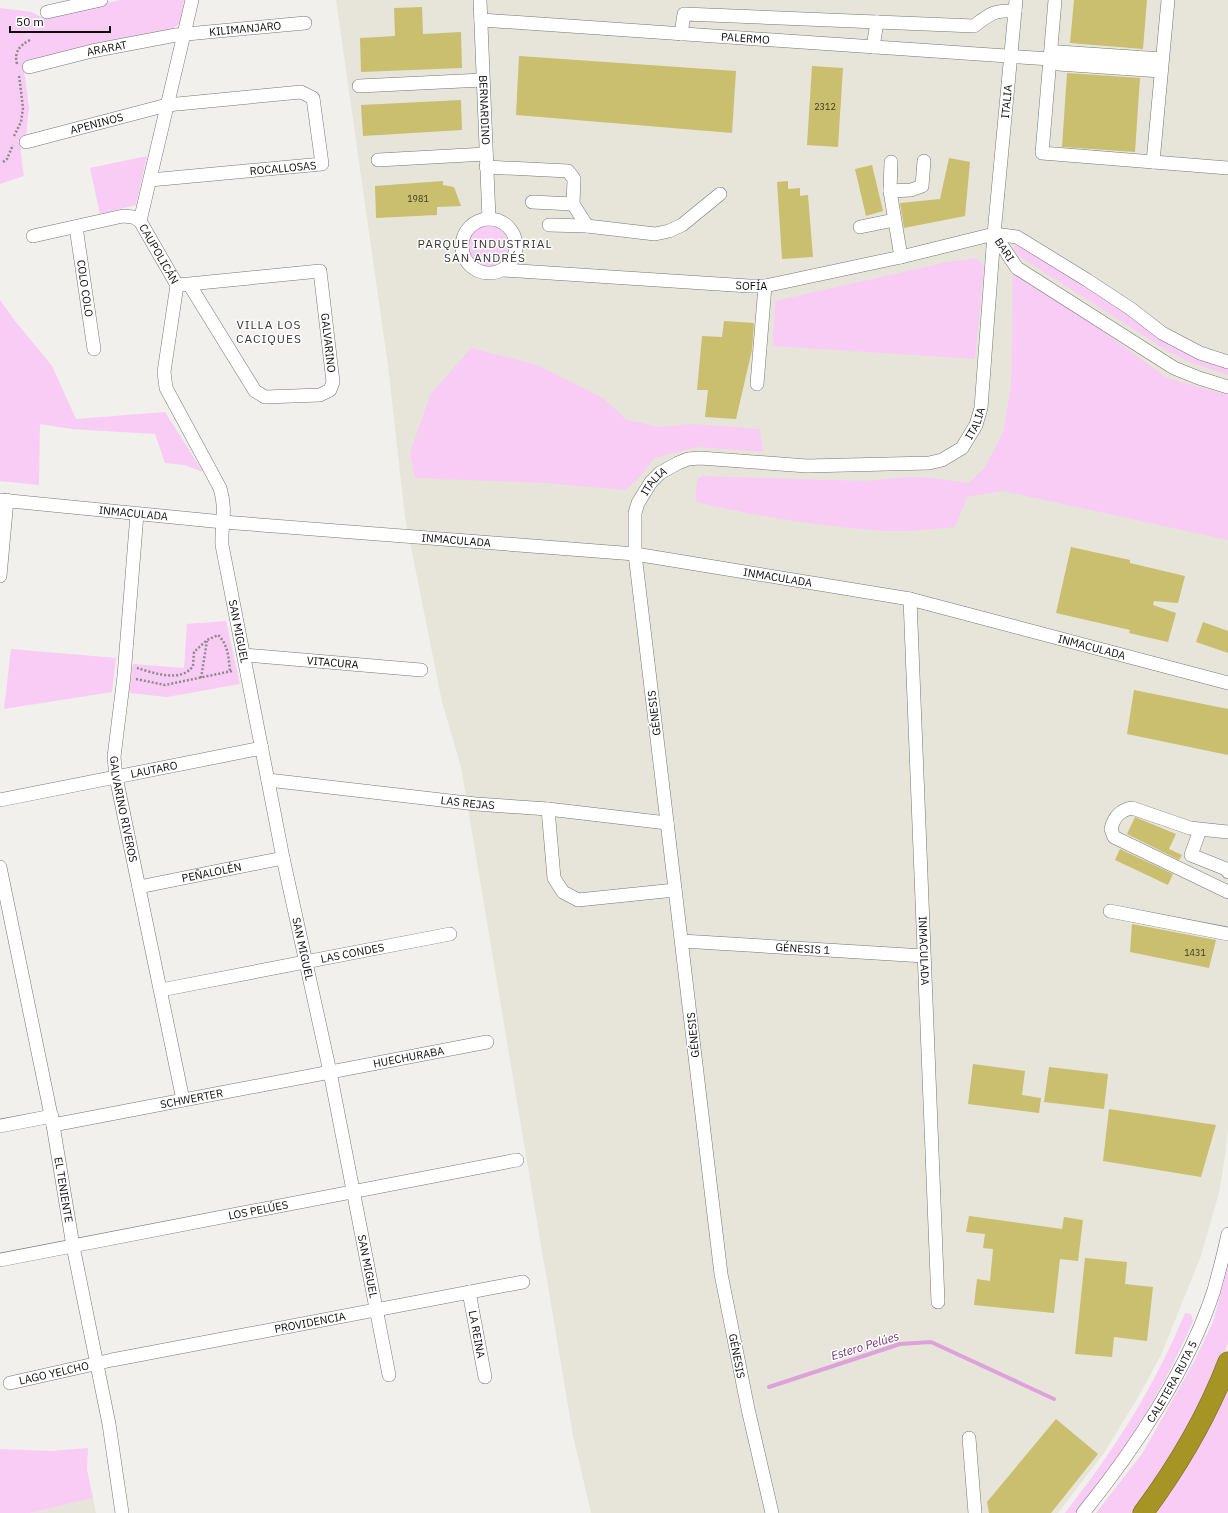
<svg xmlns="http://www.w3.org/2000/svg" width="1228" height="1513" font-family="'IBM Plex Sans',sans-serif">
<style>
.built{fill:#e7e5da}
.green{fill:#f8ccf5}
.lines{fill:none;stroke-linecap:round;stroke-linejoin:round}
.stream{stroke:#dda2da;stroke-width:4}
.building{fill:#cabe6f}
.minor-casing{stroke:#767672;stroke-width:14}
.highway-casing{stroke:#70651b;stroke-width:21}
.path{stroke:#8b8b88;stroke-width:2.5;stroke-dasharray:2 2;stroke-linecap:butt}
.minor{stroke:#fff;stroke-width:13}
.highway{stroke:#a69524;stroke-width:20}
.labels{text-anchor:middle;stroke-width:3;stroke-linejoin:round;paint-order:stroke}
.number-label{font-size:9px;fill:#3c3824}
.street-label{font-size:11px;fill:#0c0c0b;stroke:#fff}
.neighbourhood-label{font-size:12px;letter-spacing:1px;fill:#363633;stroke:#fff}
.water-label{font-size:12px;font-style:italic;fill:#753174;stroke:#fff}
</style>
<rect width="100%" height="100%" fill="#f1f0ec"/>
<g class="built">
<polygon points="336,0 1228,0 1228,1130 1225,1157 1219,1193 1201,1256 1161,1355 1137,1399 1104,1453 1058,1513 591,1513 573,1436 461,767 442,702 405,517 388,366"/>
<polygon points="93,1498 96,1513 30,1513"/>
</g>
<g class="green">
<polygon points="120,0 184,0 180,23 171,30 23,63 29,107 26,135 21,140 21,155 24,176 0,184 0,8 32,12 44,19"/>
<polygon points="147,156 136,205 100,214 90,168"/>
<circle cx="488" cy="246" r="20"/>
<polygon points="1020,244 1165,333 1228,360 1228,375 1192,363 1171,353 1019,256 1014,248 1015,246"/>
<polygon points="976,258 984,266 975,359 773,346 775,301 947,262"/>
<path d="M 1013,270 L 1049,292 L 1167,378 L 1228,395 L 1228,540 L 1003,491 L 967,497 L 955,527 C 933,529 909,532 887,531 C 823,527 759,517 696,502 L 696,488 L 698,478 L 703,476 L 864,481 L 909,477 L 933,478 L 969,483 L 985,467 L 1003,433 L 1011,385 Z"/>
<polygon points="0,300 15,321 52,366 76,419 165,412 203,472 184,465 165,463 155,434 72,429 40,424 39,485 0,481"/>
<polygon points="471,348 537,365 603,398 627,420 660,427 693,424 760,429 763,452 698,447 655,458 638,479 625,490 544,483 415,478 410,453 430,395"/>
<polygon points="226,621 240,684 167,697 129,693 133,664 184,668 187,624"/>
<polygon points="11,649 116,658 112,692 4,709"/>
<polygon points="1228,1266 1228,1342 1215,1382 1192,1429 1135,1513 1096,1513 1142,1454 1194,1362 1213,1322"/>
<path d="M 1185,1313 L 1191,1314 L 1193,1321 C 1163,1390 1124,1455 1075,1513 L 1065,1513 C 1114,1451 1155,1386 1185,1313 Z"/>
<polygon points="1228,1379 1228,1513 1154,1513"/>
<polygon points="88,1448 87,1470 93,1498 30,1513 0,1513 0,1449 50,1451"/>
</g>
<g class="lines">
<polyline class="stream" points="769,1387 900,1344 931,1342 1054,1399"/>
</g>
<g class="building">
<polygon points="1074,0 1147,0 1143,49 1070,43"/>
<polygon points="422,7 423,34 461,32 462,68 361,72 360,38 395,36 394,8"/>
<polygon points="519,56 736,71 732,133 516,115"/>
<polygon points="812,66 843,68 838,147 807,145"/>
<polygon points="1067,73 1140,78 1135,152 1062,147"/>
<polygon points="461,100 462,130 363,136 361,105"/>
<polygon points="949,158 970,162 965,216 904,228 900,203 940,199"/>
<polygon points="872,165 883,211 866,216 855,169"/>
<polygon points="443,181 443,185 454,187 461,206 437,207 437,215 376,218 375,186"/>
<polygon points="788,181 788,189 800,188 800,196 808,195 813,257 782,259 777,182"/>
<polygon points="724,321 754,323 752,350 736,419 705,417 708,390 697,390 702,336 722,337"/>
<polygon points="1071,547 1130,560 1130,563 1185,576 1178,603 1154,601 1153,605 1176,613 1168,642 1129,633 1130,630 1056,613"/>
<polygon points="1203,622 1228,631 1228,653 1196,642"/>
<polygon points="1134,690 1228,709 1228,755 1127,734"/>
<polygon points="1135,817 1176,834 1169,849 1182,855 1179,860 1127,834"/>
<polygon points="1120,849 1173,874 1168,885 1115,860"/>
<polygon points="1132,924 1216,940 1209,968 1130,952"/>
<polygon points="973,1064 1025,1071 1022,1095 1041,1098 1039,1113 968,1104"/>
<polygon points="1049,1067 1108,1074 1104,1109 1044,1102"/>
<polygon points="1109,1109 1216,1125 1201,1177 1103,1161"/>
<polygon points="969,1216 1062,1229 1064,1217 1083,1220 1078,1261 1060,1259 1054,1313 974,1305 977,1279 990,1281 993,1249 983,1248 985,1234 966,1232"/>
<polygon points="1085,1258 1127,1262 1125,1284 1153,1287 1147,1341 1114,1337 1112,1357 1075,1354"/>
<polygon points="1056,1419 1098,1454 1051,1513 989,1513 987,1502"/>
</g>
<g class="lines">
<g class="minor-casing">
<g id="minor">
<path id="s1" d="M 192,0 L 140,221 L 177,285 L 164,372 L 166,388 L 220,488 C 227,512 221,523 222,545 L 283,858 L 330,1072 L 389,1375"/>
<path id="s2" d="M 480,0 L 489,219"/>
<polyline points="1055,0 1042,153 1228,168"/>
<polyline points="47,12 101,0"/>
<path id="s3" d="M 481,20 L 1050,59 L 1058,64 L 1161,71"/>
<path d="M 681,34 L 684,14 L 974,26 C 990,14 993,10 1015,11"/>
<polyline points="873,47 877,22"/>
<polyline points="1050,59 1059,52 1162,59"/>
<path id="s4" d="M 29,67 L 92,51 L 176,35 L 305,23"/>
<polyline points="359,86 483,80"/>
<path id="s5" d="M 26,142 L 167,105 L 301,92 L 313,98 L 322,164 L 150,180"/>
<polyline points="378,160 486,154"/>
<polyline points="891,162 890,191 901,257"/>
<polyline points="1153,162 1168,0"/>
<polyline points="486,167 568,171 574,179 573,204 587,226"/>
<polyline points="890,191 911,190 922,186 924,161"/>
<polyline points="532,202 573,204"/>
<circle cx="489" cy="246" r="27"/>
<polyline points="549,225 587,226 655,234 669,231 682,225 720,194"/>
<path id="s6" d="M 76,227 L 94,349"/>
<polyline points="860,227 894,220"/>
<path id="s7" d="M 994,234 L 1017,268 L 1174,368 L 1199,378 L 1228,387"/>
<polyline points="33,236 123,216 133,217 140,221"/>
<path id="s8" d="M 503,270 L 749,286 L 765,286 L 901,257 L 994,234 L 1017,237 L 1087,280 L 1131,309 L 1162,333 L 1200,353 L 1228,362"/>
<path id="s9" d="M 177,285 L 189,284 L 320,271 L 333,382 L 330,390 L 320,395 L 265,397 L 255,391 L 189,284"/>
<polyline points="757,384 765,286"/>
<path id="s10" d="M 0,500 L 223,522 L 635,554 L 910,599 L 1228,683"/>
<path id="s11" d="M 137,514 L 124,676 L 114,757 L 116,777 L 183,1100"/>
<polyline points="0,576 7,500"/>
<path id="s12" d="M 910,599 L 938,1302"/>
<path id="s13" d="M 244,655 L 421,670"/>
<path id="s14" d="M 268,780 L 476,804 L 548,809 L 667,823"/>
<path id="s15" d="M 0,800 L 262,748"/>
<polyline points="548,809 554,878 563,892 578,900 675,890"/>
<polyline points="1200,830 1191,855 1226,869 1228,872"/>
<path d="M 1228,832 L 1190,828 L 1132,808 C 1120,810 1114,817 1111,829 L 1114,837 L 1118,839 L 1228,892"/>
<path id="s16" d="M 0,867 L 53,1125 L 73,1246 L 109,1424 L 122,1513"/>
<path id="s17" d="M 139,887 L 283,858"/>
<polyline points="1110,911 1228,934"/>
<path id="s18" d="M 682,941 L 924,956"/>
<path id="s19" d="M 161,990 L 450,934"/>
<path id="s20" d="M 53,1125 L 487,1042"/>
<polyline points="0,1126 52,1116"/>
<path id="s21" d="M 0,1260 L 517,1160"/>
<path id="s22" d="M 469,1292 L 485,1377"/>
<path id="s23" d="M 10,1383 L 112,1360 L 523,1282"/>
<polyline points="969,1438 975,1513"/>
<path id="s24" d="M 772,1513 L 748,1409 L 721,1274 L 635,554 L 635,513 L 638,503 L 651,482 L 660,473 L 678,463 L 688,459 L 700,458 L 807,466 L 929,463 L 942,460 L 962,448 L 976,425 L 981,408 L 994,234 L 1016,0"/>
<path id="s25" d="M 1083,1513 C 1134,1450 1189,1368 1214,1290 C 1219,1272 1224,1253 1228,1234"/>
</g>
</g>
<g class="highway-casing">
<path id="highway" d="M 1143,1513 C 1178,1466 1207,1417 1228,1362"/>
</g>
<g class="path">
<path d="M 17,64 C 14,52 19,46 30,40"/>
<polyline points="14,136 21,122 23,108 19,75"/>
<polyline points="3,162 7,159 13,145"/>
<path d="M 137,668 C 154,673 181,683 193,666 L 194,652 L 207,640 L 218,635 C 228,644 229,659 230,672"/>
<polyline points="201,678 207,641"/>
<polyline points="136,679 165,685 232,671"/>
</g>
<use href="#minor" class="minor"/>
<use href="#highway" class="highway"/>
</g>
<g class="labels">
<g class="number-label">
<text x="825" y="110">2312</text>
<text x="418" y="202">1981</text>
<text x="1195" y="956">1431</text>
</g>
<g class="street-label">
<text dy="4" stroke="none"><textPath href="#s4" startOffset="220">KILIMANJARO</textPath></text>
<text dy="4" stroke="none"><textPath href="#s3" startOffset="265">PALERMO</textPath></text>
<text dy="4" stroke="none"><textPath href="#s4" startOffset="80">ARARAT</textPath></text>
<text dy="4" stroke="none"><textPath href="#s24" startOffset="1720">ITALIA</textPath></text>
<text dy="4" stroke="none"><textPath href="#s2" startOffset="110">BERNARDINO</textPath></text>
<text dy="4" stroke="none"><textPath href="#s5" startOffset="73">APENINOS</textPath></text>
<text transform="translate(283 168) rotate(-5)" y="4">ROCALLOSAS</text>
<text dy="4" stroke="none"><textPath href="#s7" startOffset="19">BARI</textPath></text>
<text dy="4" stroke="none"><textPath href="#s1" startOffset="265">CAUPOLICÁN</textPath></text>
<text dy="4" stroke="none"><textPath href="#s8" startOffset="249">SOFÍA</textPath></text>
<text dy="4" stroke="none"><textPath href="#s6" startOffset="62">COLO COLO</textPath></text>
<text dy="4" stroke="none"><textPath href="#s9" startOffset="216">GALVARINO</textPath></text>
<text dy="4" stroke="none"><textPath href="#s24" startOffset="1396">ITALIA</textPath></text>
<text dy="4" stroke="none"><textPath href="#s24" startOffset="1048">ITALIA</textPath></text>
<text dy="4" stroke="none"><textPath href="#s10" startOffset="134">INMACULADA</textPath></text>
<text dy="4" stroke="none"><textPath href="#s10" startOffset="458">INMACULADA</textPath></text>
<text dy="4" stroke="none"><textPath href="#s10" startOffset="782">INMACULADA</textPath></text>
<text dy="4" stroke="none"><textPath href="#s1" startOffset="664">SAN MIGUEL</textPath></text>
<text dy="4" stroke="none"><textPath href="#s10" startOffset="1104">INMACULADA</textPath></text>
<text dy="4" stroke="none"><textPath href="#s13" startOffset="89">VITACURA</textPath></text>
<text transform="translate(654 713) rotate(-97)" y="4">GÉNESIS</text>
<text dy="4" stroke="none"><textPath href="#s15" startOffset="157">LAUTARO</textPath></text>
<text dy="4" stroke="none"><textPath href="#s14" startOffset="201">LAS REJAS</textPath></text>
<text dy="4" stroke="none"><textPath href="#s11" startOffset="297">GALVARINO RIVEROS</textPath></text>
<text dy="4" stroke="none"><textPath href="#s17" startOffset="74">PEÑALOLÉN</textPath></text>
<text dy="4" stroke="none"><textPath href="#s18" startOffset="121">GÉNESIS 1</textPath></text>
<text dy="4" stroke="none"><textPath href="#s1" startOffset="988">SAN MIGUEL</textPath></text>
<text dy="4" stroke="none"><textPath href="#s12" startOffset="352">INMACULADA</textPath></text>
<text dy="4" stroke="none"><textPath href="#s19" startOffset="195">LAS CONDES</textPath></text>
<text transform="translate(693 1035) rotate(-96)" y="4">GÉNESIS</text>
<text dy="4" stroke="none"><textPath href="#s20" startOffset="362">HUECHURABA</textPath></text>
<text dy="4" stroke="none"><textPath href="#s20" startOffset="141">SCHWERTER</textPath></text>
<text dy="4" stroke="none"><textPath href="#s16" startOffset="329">EL TENIENTE</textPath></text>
<text dy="4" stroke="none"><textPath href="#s21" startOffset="263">LOS PELÚES</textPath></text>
<text dy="4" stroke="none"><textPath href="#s1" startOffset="1312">SAN MIGUEL</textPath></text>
<text dy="4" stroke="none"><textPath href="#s23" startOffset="306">PROVIDENCIA</textPath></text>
<text dy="4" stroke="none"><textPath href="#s22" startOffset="43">LA REINA</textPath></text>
<text transform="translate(737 1356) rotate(79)" y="4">GÉNESIS</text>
<text dy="4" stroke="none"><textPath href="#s23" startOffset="45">LAGO YELCHO</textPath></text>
<text dy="4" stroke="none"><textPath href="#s25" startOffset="159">CALETERA RUTA 5</textPath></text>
</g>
<g class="neighbourhood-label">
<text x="485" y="248">PARQUE INDUSTRIAL<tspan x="485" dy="14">SAN ANDRÉS</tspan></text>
<text x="269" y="329">VILLA LOS<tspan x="269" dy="14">CACIQUES</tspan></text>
</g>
<g class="water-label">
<text transform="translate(865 1346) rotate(-17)" y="4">Estero Pelúes</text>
</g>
</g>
<path d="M10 26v6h100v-6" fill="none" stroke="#0c0c0b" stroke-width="2"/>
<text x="16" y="26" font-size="12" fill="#0c0c0b" stroke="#ffffff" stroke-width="3" paint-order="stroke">50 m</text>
</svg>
